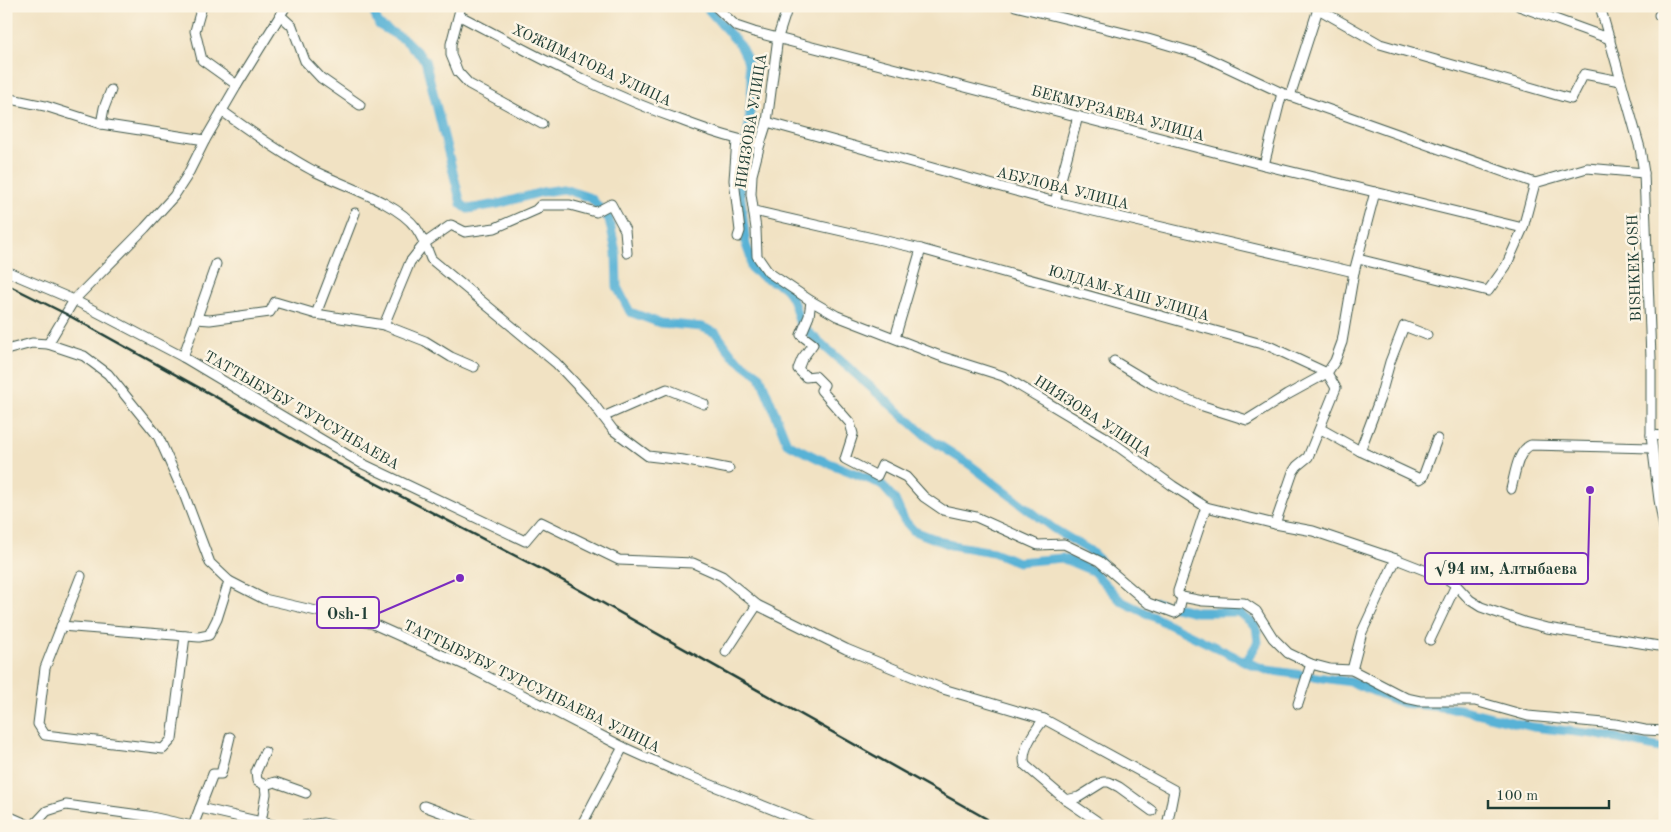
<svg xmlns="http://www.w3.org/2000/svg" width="1671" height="832" font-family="'Old Standard TT',serif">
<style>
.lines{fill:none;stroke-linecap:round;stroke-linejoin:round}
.canal{stroke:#58b2d6;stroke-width:9}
.minor-casing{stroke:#3e5649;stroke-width:11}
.minor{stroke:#fff;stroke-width:9}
.rail{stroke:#1f3d34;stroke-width:2.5}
.labels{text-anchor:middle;stroke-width:5;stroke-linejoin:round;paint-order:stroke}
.street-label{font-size:15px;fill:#1f3d34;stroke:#fcf5e5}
.leader{fill:none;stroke:#7b2cbf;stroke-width:2}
.callout-dot{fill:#7b2cbf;stroke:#fcf5e5;stroke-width:2}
.callout{fill:#fcf5e5;stroke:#7b2cbf;stroke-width:2}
.callout-label{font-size:16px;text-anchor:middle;font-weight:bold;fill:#1f3d34}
</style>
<rect width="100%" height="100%" fill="#fcf5e5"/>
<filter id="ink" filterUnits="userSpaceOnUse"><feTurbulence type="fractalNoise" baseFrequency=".02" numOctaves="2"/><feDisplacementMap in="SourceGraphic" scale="10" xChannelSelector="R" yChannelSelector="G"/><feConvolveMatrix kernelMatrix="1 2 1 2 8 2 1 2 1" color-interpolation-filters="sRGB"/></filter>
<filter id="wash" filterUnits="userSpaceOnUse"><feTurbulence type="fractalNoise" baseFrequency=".0096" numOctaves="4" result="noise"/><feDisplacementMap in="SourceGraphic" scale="20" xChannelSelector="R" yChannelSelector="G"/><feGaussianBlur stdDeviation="1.12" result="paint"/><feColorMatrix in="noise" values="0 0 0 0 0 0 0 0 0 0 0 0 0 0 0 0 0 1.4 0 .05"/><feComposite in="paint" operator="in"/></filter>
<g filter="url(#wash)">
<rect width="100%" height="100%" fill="#f1e2c3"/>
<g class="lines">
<g class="canal">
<polyline points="371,6 379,25 405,40 425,60 461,204 468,209 498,204 542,192 564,189 591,198 609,219 616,252 617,287 630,312 660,323 702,327 716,333 733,356 760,376 787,443 819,459 881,484 895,500 904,520 914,531 951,545 993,552 1018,562 1062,558 1093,571 1121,601 1246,662 1267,670 1351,682 1403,703 1460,709 1533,727 1594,734 1665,749"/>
<path d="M 705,6 L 740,45 L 747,59 L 752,83 L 749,124 L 739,181 L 746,245 L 751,258 L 751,268 C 760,278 771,279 782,286 C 794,295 796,311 800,325 L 931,440 L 969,464 L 1054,529 L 1089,550 L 1101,561"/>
<polyline points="1154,602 1196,612 1238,612 1256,626 1258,642 1246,662"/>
</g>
</g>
</g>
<g filter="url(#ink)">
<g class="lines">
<g class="minor-casing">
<g id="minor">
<polyline points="202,6 195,31 202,60 237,85"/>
<polyline points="461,6 451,44 451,55 458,72 469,84 542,124"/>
<polyline points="715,6 736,26 754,32 1264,165 1523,228"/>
<polyline points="788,6 778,37 767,122 760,144 752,175 751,194 756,229 757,256 768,272 811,301 837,316 940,356 1003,376 1105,437 1173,486 1206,507 1275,524 1313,531 1396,559 1447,579 1456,585 1470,600 1481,607 1524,622 1547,628 1665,647"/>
<polyline points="1015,6 1148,39 1199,54 1282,93 1535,183"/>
<polyline points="1313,6 1380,44 1571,99 1584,74 1620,81"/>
<polyline points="1519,6 1610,39"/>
<polyline points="1600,6 1640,148 1644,173 1651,358 1651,435 1659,500 1665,533"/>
<polyline points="280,15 292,26 305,61 321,78 360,105"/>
<polyline points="1659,15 1665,14"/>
<path d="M 460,16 C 533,54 605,94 683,121 C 709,131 733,139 760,144"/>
<polyline points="1290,96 1319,6"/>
<polyline points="6,98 45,106 101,124 205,140"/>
<path d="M 222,111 C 251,132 281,153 312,170 C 341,185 397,202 416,228 C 422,237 427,248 431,259 L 556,363 L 589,398 L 613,430 L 648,456 L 683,460 L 729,469"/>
<polyline points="767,122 1055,202 1354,272"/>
<polyline points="101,124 104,108 111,90"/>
<polyline points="737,140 734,180 740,231 738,237"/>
<polyline points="1264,165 1282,93"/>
<polyline points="1055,202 1078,116"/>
<polyline points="754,211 921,249 1269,346 1327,373 1336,388 1308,457 1297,466 1293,472 1275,524"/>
<polyline points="1358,259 1488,291 1506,266 1523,228 1535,183 1587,168 1644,173"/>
<polyline points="6,271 74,300 183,357 361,463 525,541 541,522 619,560 693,563 722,576 757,605 846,649 943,689 1044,719 1174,790 1167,826"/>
<polyline points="811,301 809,316 801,335 813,344 802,359 798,369 806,377 815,376 824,385 821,390 850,423 853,434 845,459 877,476 882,465 906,477 924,497 943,510 976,517 1038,545 1064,544 1099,561 1148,603 1175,613 1179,610 1182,597"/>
<polyline points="316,314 355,213"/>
<polyline points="196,319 210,320 270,312 275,302 316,314 384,325 425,341 451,357 474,367"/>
<polyline points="384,325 410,262 425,243 451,225 465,232 495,228 536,210 541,205 570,205 596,212 611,204 625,230 627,253"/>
<polyline points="895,338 921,249"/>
<polyline points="48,344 74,300 145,228 174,196 187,176 205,140 237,85 286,6"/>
<polyline points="6,350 32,343 48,344 84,356 108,374 158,436 184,494 210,563 229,581 264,599 373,624 469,667 623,747 674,770 814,826"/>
<polyline points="183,357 216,264"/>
<polyline points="1114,361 1154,385 1203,406 1247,420 1287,395 1327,373 1335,361 1342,342 1354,272 1375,192"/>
<polyline points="603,417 667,389 704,404"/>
<polyline points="1321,429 1360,451 1420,479 1423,477 1437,439"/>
<polyline points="1651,435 1665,436"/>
<polyline points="1360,451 1380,398 1390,362 1404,326 1427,335"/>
<path d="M 1511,489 C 1515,475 1517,451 1531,445 L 1652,448"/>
<polyline points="81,576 45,668 38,724 45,735 163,749 172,739 185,636"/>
<polyline points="1182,597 1203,601 1244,603 1256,611 1273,638 1288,653 1311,664 1330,669 1352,670 1406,698 1420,701 1475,701 1528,716 1615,724 1645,730 1665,731"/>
<polyline points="1182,597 1178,594 1178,591 1206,507"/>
<polyline points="61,626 199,637 209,635 217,619 229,581"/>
<polyline points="1430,640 1456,585"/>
<polyline points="726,652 757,605"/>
<polyline points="1352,670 1362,632 1396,559"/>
<polyline points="1298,704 1311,664"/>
<path d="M 1044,719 C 1035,731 1020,750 1025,765 L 1066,800 L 1104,826"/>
<polyline points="265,785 275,782 306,793"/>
<polyline points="1066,800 1079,797 1103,782 1109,782 1119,787 1152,811"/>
<polyline points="424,806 478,826"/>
<polyline points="200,808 279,826"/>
<polyline points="6,815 31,826"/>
<polyline points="261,822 266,794 265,785 257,781 256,772 265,752"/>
<polyline points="33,826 47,811 66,805 147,816 192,826"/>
<polyline points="193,826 213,774 221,774 230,737"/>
<polyline points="303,826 323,823 336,826"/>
<polyline points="581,826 623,747"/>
</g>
</g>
<use href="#minor" class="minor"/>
<polyline class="rail" points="6,284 66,314 308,448 560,579 987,819"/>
</g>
</g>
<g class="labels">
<g class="street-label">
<text transform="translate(592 65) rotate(25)" y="5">ХОЖИМАТОВА УЛИЦА</text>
<text transform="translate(1118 113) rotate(15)" y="5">БЕКМУРЗАЕВА УЛИЦА</text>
<text transform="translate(751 121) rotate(-81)" y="5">НИЯЗОВА УЛИЦА</text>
<text transform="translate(1063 188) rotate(14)" y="5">АБУЛОВА УЛИЦА</text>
<text transform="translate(1634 268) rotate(-92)" y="5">BISHKEK-OSH</text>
<text transform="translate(1129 293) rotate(16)" y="5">ЮЛДАМ-ХАШ УЛИЦА</text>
<text transform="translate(302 410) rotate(30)" y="5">ТАТТЫБУБУ ТУРСУНБАЕВА</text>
<text transform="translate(1093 416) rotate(33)" y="5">НИЯЗОВА УЛИЦА</text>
<text transform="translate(532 686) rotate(26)" y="5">ТАТТЫБУБУ ТУРСУНБАЕВА УЛИЦА</text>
</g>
</g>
<path class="leader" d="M1590 490L1588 568M460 578L379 613"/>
<g class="callout-dot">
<circle cx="1590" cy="490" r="5"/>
<circle cx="460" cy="578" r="5"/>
</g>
<g class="callout">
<rect x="1425" y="553" width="163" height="31" rx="5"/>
<rect x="317" y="597" width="62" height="31" rx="5"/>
</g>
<g class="callout-label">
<text x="1506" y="574">√94 им, Алтыбаева</text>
<text x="348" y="619">Osh-1</text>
</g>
<rect width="1671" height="832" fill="none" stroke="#fcf5e5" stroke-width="25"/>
<path d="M1488 800v8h121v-8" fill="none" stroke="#1f3d34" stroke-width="2.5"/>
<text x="1496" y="800" font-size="15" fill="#1f3d34" stroke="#fcf5e5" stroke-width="4" paint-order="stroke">100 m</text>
</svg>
